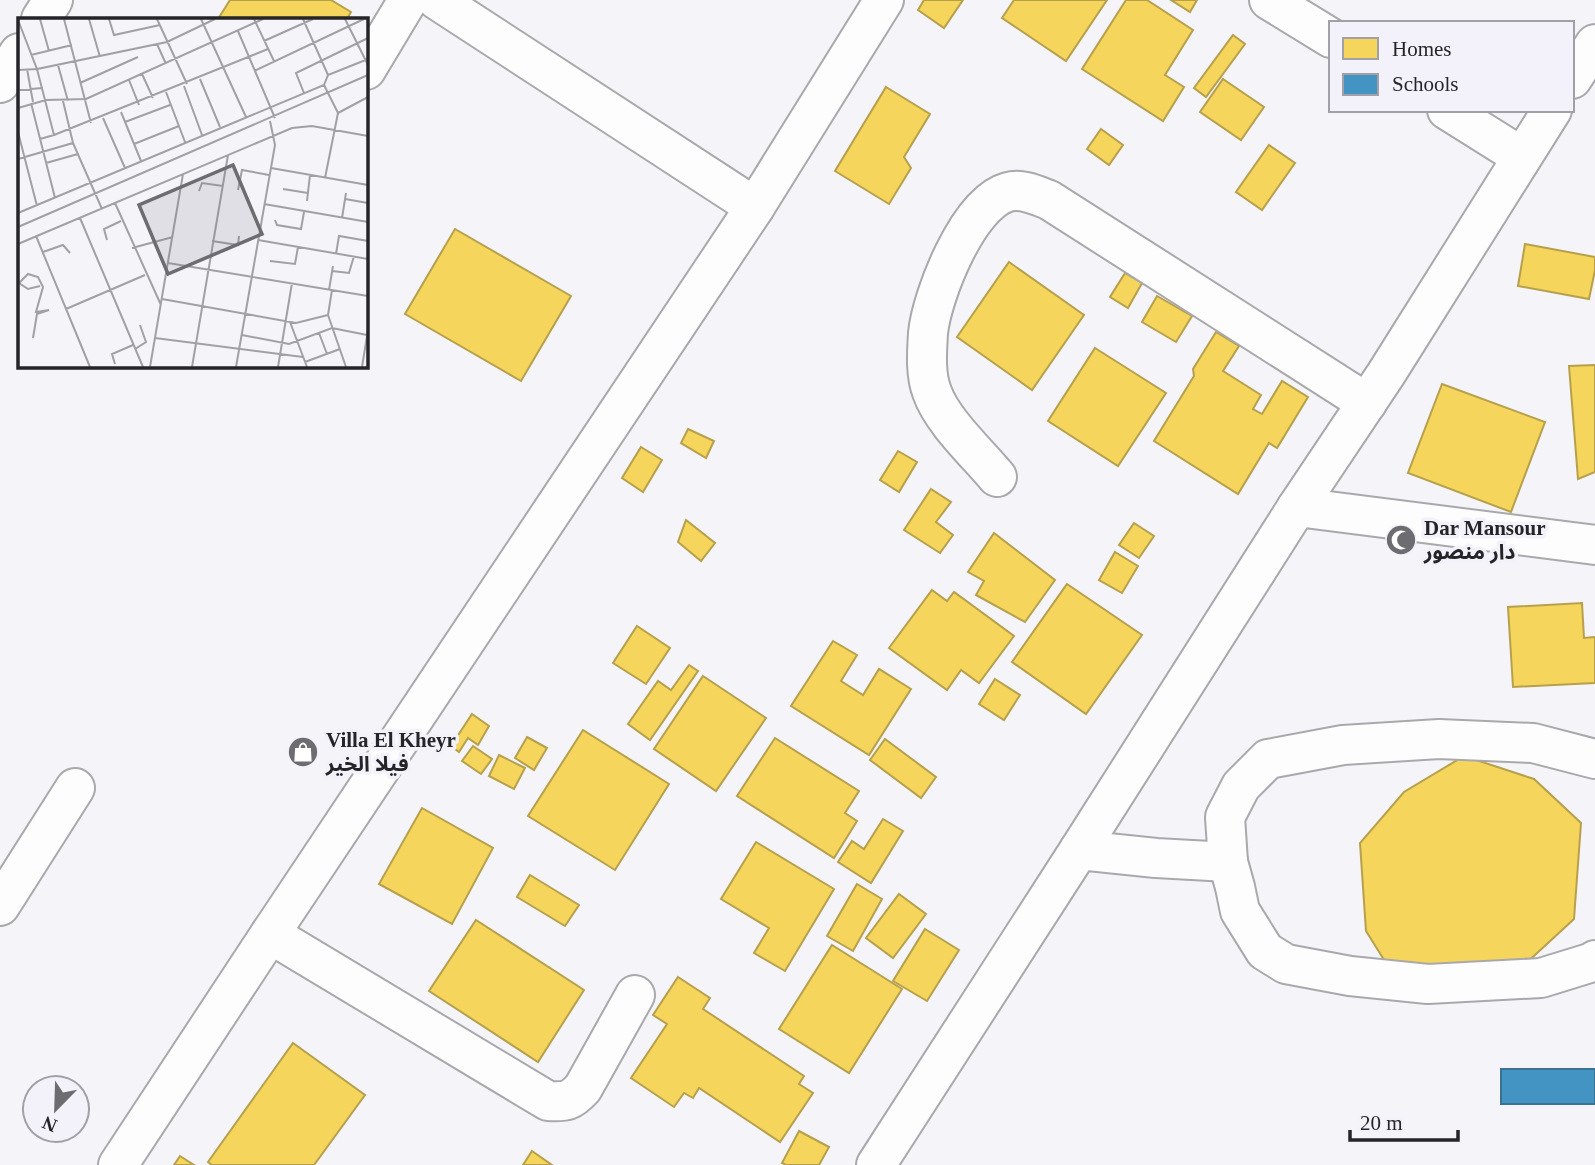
<svg xmlns="http://www.w3.org/2000/svg" width="1595" height="1165" font-family="'Times New Roman','Noto Sans Arabic',serif">
<style>
.homes{fill:#f6d55c;stroke:#b7a04c;stroke-width:2}
.schools{fill:#4393c3;stroke:#3a7294;stroke-width:2}
.lines{fill:none;stroke-linecap:round;stroke-linejoin:round}
.minor-casing{stroke:#a9a9ac;stroke-width:42}
.minor{stroke:#fdfdfe;stroke-width:38}
.labels{text-anchor:middle;stroke-width:7;stroke-linejoin:round;paint-order:stroke}
.poi-label{font-size:21px;font-weight:bold;fill:#252528;stroke:#f3f2fb;text-anchor:start}
.inset-road{fill:none;stroke:#a1a1a5;stroke-width:2}
.view{fill:#6d6d71;fill-opacity:0.15;stroke:#6d6d71;stroke-width:3.5}
.inset-edge{fill:none;stroke:#252528;stroke-width:3.5}
</style>
<rect width="100%" height="100%" fill="#f4f4f9"/>
<g class="homes">
<polygon points="230,0 331,0 351,12 347,19 218,19"/>
<polygon points="924,0 963,0 944,28 918,10"/>
<polygon points="1014,0 1107,0 1066,61 1002,18"/>
<polygon points="1126,0 1147,0 1193,30 1165,75 1184,87 1163,121 1082,69"/>
<polygon points="1171,0 1197,0 1190,12"/>
<polygon points="1233,35 1245,44 1206,97 1194,88"/>
<polygon points="1223,79 1264,107 1241,140 1200,112"/>
<polygon points="886,87 930,114 904,157 911,168 889,204 835,171"/>
<polygon points="1101,129 1123,145 1109,165 1087,149"/>
<polygon points="1269,145 1295,163 1262,210 1236,192"/>
<polygon points="455,229 571,296 521,381 405,314"/>
<polygon points="1525,244 1595,257 1595,270 1589,299 1518,286"/>
<polygon points="1009,262 1084,315 1032,390 957,337"/>
<polygon points="1125,273 1142,283 1128,308 1110,297"/>
<polygon points="1157,296 1192,316 1176,342 1142,322"/>
<polygon points="1216,332 1239,346 1223,371 1261,395 1253,409 1262,414 1282,381 1308,397 1277,448 1269,443 1238,494 1154,441 1194,376 1193,369"/>
<polygon points="1095,348 1166,393 1118,466 1048,421"/>
<polygon points="1595,365 1595,472 1578,479 1569,366"/>
<polygon points="1442,384 1545,422 1511,512 1408,473"/>
<polygon points="688,429 714,441 706,458 681,443"/>
<polygon points="641,447 662,460 643,492 622,478"/>
<polygon points="898,451 917,462 899,492 880,480"/>
<polygon points="931,489 951,502 936,522 953,535 940,553 904,530"/>
<polygon points="686,520 715,543 701,561 678,542"/>
<polygon points="1134,523 1154,536 1139,558 1119,545"/>
<polygon points="994,533 1055,580 1025,622 976,595 984,581 968,572"/>
<polygon points="1115,552 1138,566 1122,593 1099,580"/>
<polygon points="1067,584 1142,635 1086,714 1012,662"/>
<polygon points="932,590 947,601 954,592 1014,636 979,683 961,670 947,690 889,648"/>
<polygon points="1582,603 1584,638 1595,637 1595,683 1513,687 1508,607"/>
<polygon points="637,626 670,648 646,684 613,663"/>
<polygon points="833,641 857,655 841,681 863,695 879,669 911,689 869,755 791,706"/>
<polygon points="689,665 698,671 650,740 628,724 658,681 671,690"/>
<polygon points="703,676 766,718 716,791 654,749"/>
<polygon points="995,679 1020,695 1004,720 979,704"/>
<polygon points="472,714 489,726 478,745 468,738 459,752 451,746"/>
<polygon points="583,730 669,784 615,870 528,816"/>
<polygon points="527,737 547,748 534,770 515,758"/>
<polygon points="775,738 859,791 845,813 857,821 834,858 737,796"/>
<polygon points="885,739 936,777 921,798 870,760"/>
<polygon points="473,746 492,759 481,774 462,761"/>
<polygon points="499,755 525,768 514,789 489,776"/>
<polygon points="1464,756 1534,779 1581,823 1574,919 1509,979 1391,971 1366,931 1360,843 1404,792"/>
<polygon points="422,808 493,848 452,924 379,884"/>
<polygon points="883,819 903,831 871,883 838,862 852,841 864,849"/>
<polygon points="756,842 834,889 785,971 754,953 769,928 721,899"/>
<polygon points="530,875 579,905 565,926 517,897"/>
<polygon points="857,884 882,899 853,951 827,936"/>
<polygon points="899,894 926,914 893,958 866,938"/>
<polygon points="476,920 584,990 538,1062 429,991"/>
<polygon points="925,929 959,950 927,1001 893,981"/>
<polygon points="832,945 902,989 849,1073 779,1029"/>
<polygon points="678,977 710,998 703,1009 804,1076 799,1084 813,1093 780,1142 699,1088 693,1098 684,1093 674,1107 631,1078 667,1024 653,1015"/>
<polygon points="293,1043 365,1095 314,1165 212,1165 208,1162"/>
<polygon points="799,1131 829,1147 819,1165 786,1165 782,1163"/>
<polygon points="532,1151 552,1165 523,1165"/>
<polygon points="180,1156 194,1165 174,1165"/>
</g>
<rect class="schools" x="1501" y="1069" width="94" height="35"/>
<g class="lines">
<g class="minor-casing">
<g id="minor">
<polyline points="437,0 755,207"/>
<polyline points="1269,0 1331,38"/>
<polyline points="41,19 53,0"/>
<polyline points="366,70 408,0"/>
<polyline points="1572,79 1595,44"/>
<polyline points="0,83 19,53"/>
<polyline points="1447,110 1522,157"/>
<path d="M 997,477 C 977,453 942,421 932,392 C 925,374 927,351 928,333 C 932,295 968,203 1008,192 C 1022,188 1036,195 1049,200 L 1367,403"/>
<polyline points="1297,507 1595,545"/>
<polyline points="1079,850 1156,858 1228,862 1225,817 1241,786 1268,759 1343,745 1439,739 1533,743 1595,759"/>
<polyline points="1228,862 1235,887 1240,911 1265,951 1286,964 1350,976 1428,984 1541,978 1593,962 1595,960"/>
<polyline points="0,906 75,788"/>
<path d="M 270,934 L 548,1101 C 567,1102 571,1101 583,1088 L 635,995"/>
<polyline points="118,1165 270,934 755,207 884,0"/>
<polyline points="876,1165 1079,850 1297,507 1386,374 1552,110"/>
</g>
</g>
<use href="#minor" class="minor"/>
</g>
<defs>
<g id="mosque-disc" transform="scale(1.575)"><circle r="9.5" fill="#6d6d71" stroke="#f3f2fb"/><path d="M3.5-4.9A6 6 0 1 0 3.5 4.9A5 5 0 1 1 3.5-4.9Z" fill="#fff"/></g>
<g id="shop-disc" transform="scale(1.575)"><circle r="9.5" fill="#6d6d71" stroke="#f3f2fb"/><path d="M-5-2.5h2.3a2.7 3.5 0 0 1 5.4 0H5L5.5 6h-11ZM-1.5-2.5h3a1.5 2.3 0 0 0-3 0Z" fill="#fff"/></g>
</defs>
<g fill-rule="evenodd">
<use href="#mosque-disc" x="1401" y="540"/>
<use href="#shop-disc" x="303" y="752"/>
</g>
<g class="labels">
<g class="poi-label">
<text x="1424" y="535">Dar Mansour<tspan x="1424" dy="24">دار منصور</tspan></text>
<text x="326" y="747">Villa El Kheyr<tspan x="326" dy="24">فيلا الخير</tspan></text>
</g>
</g>
<g transform="translate(18 18)">
<rect width="350" height="350" fill="#f4f4f9"/>
<path class="inset-road" d="M 22,1 L 31,33M 46,1 L 73,105M 71,1 L 82,39M 91,1 L 96,17 L 142,7M 139,1 L 169,66M 183,1 L 228,99M 236,1 L 256,43M 285,1 L 310,57M 327,1 L 350,47M 0,2 L 19,51 L 149,24 L 197,1M 220,13 L 257,100M 246,23 L 295,1M 139,26 L 148,46M 13,37 L 54,27M 40,47 L 50,83M 9,51 L 15,84M 0,52 L 19,51 L 36,117 L 22,121M 236,53 L 346,1M 124,56 L 135,80M 182,61 L 202,109M 111,62 L 121,87M 62,65 L 120,39M 306,67 L 320,95M 166,68 L 184,117M 0,72 L 25,70M 148,74 L 167,124M 286,75 L 278,55 L 350,20M 45,83 L 55,125M 13,85 L 37,180M 0,90 L 28,82 L 68,81 L 245,1M 103,94 L 123,143M 85,100 L 107,150M 107,104 L 152,87M 0,114 L 19,188M 36,117 L 250,31M 116,126 L 161,108M 0,141 L 55,125 L 84,191M 28,145 L 60,136M 253,150 L 350,167M 307,160 L 320,95 L 350,79M 265,171 L 290,175M 220,172 L 224,152 L 251,157M 181,173 L 184,165 L 205,168M 327,181 L 350,185M 289,183 L 292,157M 97,185 L 143,287M 246,186 L 350,204M 0,195 L 306,67 L 310,57 L 350,41M 62,200 L 125,349M 324,200 L 328,175M 257,202 L 259,207 L 283,211 L 286,194M 0,209 L 350,57M 18,218 L 72,349M 89,222 L 86,211 L 103,203M 240,222 L 350,241M 194,223 L 220,227 L 221,218M 0,226 L 274,110 L 294,108 L 350,118M 114,230 L 155,219M 25,234 L 45,227 L 52,235M 318,236 L 321,218 L 350,223M 252,243 L 277,246 L 280,229M 150,245 L 350,278M 314,253 L 331,255 L 336,238M 311,272 L 315,248M 314,272 L 310,297 L 328,349M 144,281 L 278,305 L 310,297M 48,291 L 127,257M 272,304 L 289,349M 301,315 L 309,336M 224,317 L 271,326 L 314,310 L 349,317M 15,320 L 19,296 L 31,292 L 18,294 L 25,269 L 20,259 L 10,256 L 1,265 L 10,271 L 22,268M 137,320 L 285,339M 117,331 L 128,324 L 122,307M 287,344 L 322,331M 97,346 L 94,336 L 115,327M 132,349 L 165,156M 174,349 L 210,137M 218,349 L 257,127 L 252,103M 260,349 L 274,265M 344,349 L 350,312"/>
<path class="view" d="M 215,147 L 244,216 L 150,256 L 121,187 Z"/>
<rect width="350" height="350" class="inset-edge"/>
</g>
<rect x="1329" y="21" width="245" height="91" fill="#f3f2fb" stroke="#a1a0a7" stroke-width="2"/>
<rect x="1343" y="38" width="35" height="21" fill="#f6d55c" stroke="#a1a0a7" stroke-width="2"/>
<text x="1392" y="56" font-size="21" fill="#252528">Homes</text>
<rect x="1343" y="74" width="35" height="21" fill="#4393c3" stroke="#a1a0a7" stroke-width="2"/>
<text x="1392" y="91" font-size="21" fill="#252528">Schools</text>
<g transform="translate(56 1109) rotate(203)"><circle r="33" fill="#f3f2fb" stroke="#a1a0a7" stroke-width="2"/>
<path d="M0-5L12 26L0 18L-12 26Z" fill="#6d6d71"/>
<text y="-10" font-size="19" font-weight="bold" text-anchor="middle" fill="#252528">N</text>
</g>
<path d="M1350 1130v10h108v-10" fill="none" stroke="#252528" stroke-width="3.5"/>
<text x="1360" y="1130" font-size="21" fill="#252528" stroke="#f3f2fb" stroke-width="5" paint-order="stroke">20 m</text>
</svg>
